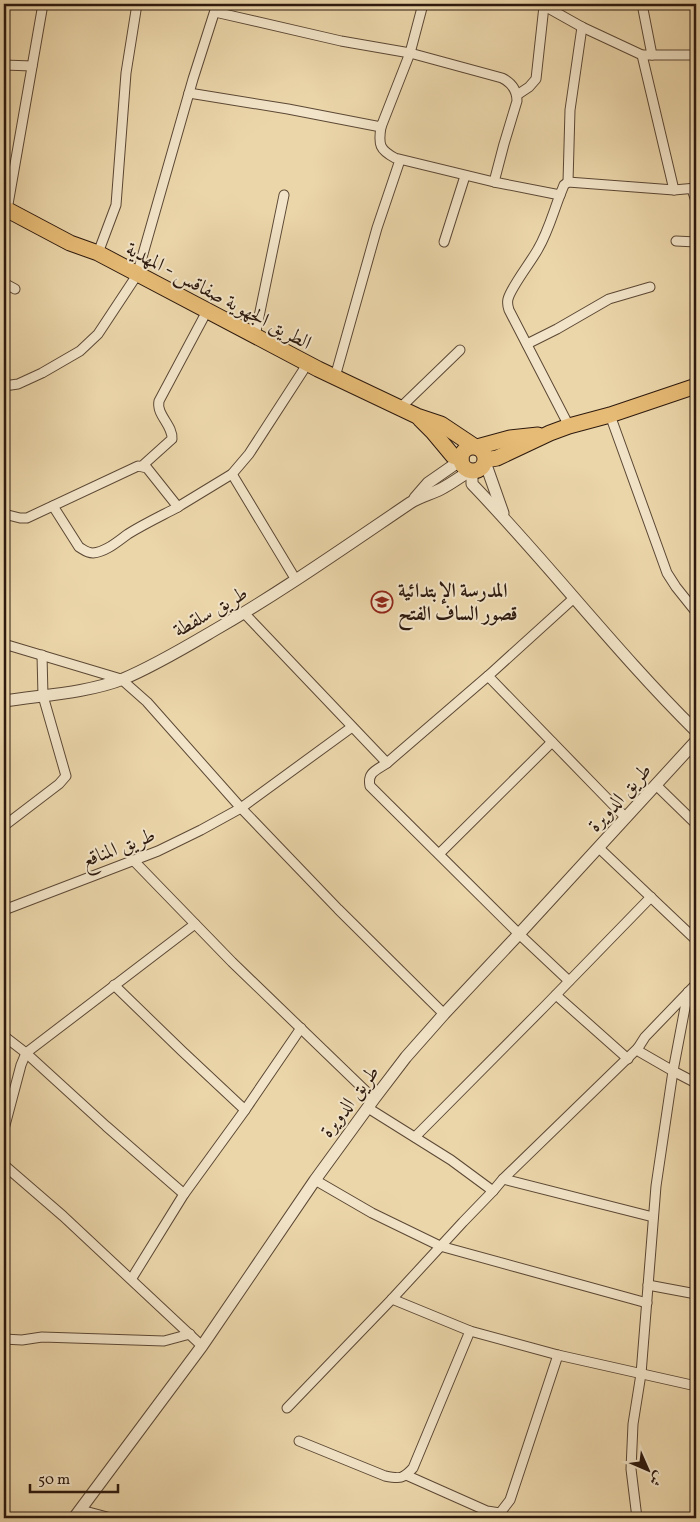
<svg xmlns="http://www.w3.org/2000/svg" width="700" height="1522" font-family="Vollkorn,Amiri,serif">
<style>
.lines{fill:none;stroke-linecap:round;stroke-linejoin:round}
.minor-casing{stroke:#5c4835;stroke-width:11}
.tertiary-casing{stroke:#5c4835;stroke-width:13}
.primary-casing{stroke:#2d190e;stroke-width:17}
.minor{stroke:#f2e4c8;stroke-width:9}
.tertiary{stroke:#f2e4c8;stroke-width:11}
.primary{stroke:#e6bb75;stroke-width:15}
.labels{text-anchor:middle;stroke-width:4;stroke-linejoin:round;paint-order:stroke}
.street-label{font-size:20px;fill:#2d190e;stroke:#f2e4c8}
.poi-label{font-size:20px;font-weight:bold;fill:#2d190e;stroke:#f2e4c8;text-anchor:start}
</style>
<rect width="100%" height="100%" fill="#ebd6aa"/>
<filter id="stains"><feTurbulence type="fractalNoise" baseFrequency=".004" numOctaves="4"/><feColorMatrix values="0 0 0 0 .2 0 0 0 0 .09 0 0 0 0 .02 0 0 0 .5 -.17"/></filter>
<radialGradient id="worn" r=".72"><stop offset=".6" stop-color="#630" stop-opacity="0"/><stop offset="1" stop-color="#630" stop-opacity=".3"/></radialGradient>
<g class="lines">
<g class="minor-casing">
<g id="minor">
<polyline points="541,4 582,27 642,55 696,55"/>
<polyline points="642,4 652,55"/>
<path d="M 215,12 L 341,41 L 410,53 L 502,78 C 512,83 517,90 517,101 L 504,144 L 494,182"/>
<polyline points="642,55 674,190"/>
<polyline points="4,65 32,66"/>
<polyline points="189,93 288,109 381,127 410,53 423,4"/>
<polyline points="517,95 529,87 536,79 544,6"/>
<path d="M 381,127 C 378,145 380,150 395,158 L 494,182 L 560,195 L 564,185 L 568,182 L 674,190 L 696,188"/>
<polyline points="568,182 570,110 582,27"/>
<polyline points="692,189 696,201"/>
<path d="M 560,195 C 553,213 548,232 538,249 C 531,262 511,287 508,299 C 507,303 508,307 509,310 L 569,426"/>
<polyline points="7,210 43,4"/>
<polyline points="676,241 696,242"/>
<polyline points="444,242 465,176"/>
<polyline points="98,253 116,205 126,73 137,4"/>
<polyline points="4,283 15,289"/>
<polyline points="255,336 284,195"/>
<polyline points="527,344 557,329 609,299 650,287"/>
<polyline points="335,377 377,228 400,160"/>
<polyline points="4,386 18,384 42,373 80,351 98,334 137,275 193,79 217,4"/>
<polyline points="400,408 460,350"/>
<polyline points="610,415 667,573 676,587 696,612"/>
<path d="M 142,466 L 172,439 C 173,425 156,415 159,401 L 207,311"/>
<polyline points="232,474 296,580"/>
<path d="M 53,506 L 79,547 C 84,550 87,553 93,553 C 106,552 118,541 128,534 C 144,524 161,516 178,507"/>
<polyline points="4,514 20,518 27,518 138,466 147,468 178,507 181,505 232,474 249,454 308,363"/>
<polyline points="574,598 488,676 626,818"/>
<polyline points="244,613 387,763"/>
<polyline points="4,644 121,679 147,702 241,808 338,909 444,1014"/>
<path d="M 488,676 L 387,763 C 377,770 367,772 370,786 L 519,934 L 569,981"/>
<polyline points="656,785 696,824"/>
<polyline points="4,826 59,784 66,776 43,696 42,655"/>
<polyline points="599,848 696,940"/>
<polyline points="439,854 552,742"/>
<polyline points="133,860 232,962 374,1099"/>
<polyline points="4,910 158,851 201,830 241,808 352,727"/>
<polyline points="114,985 182,1051 245,1110"/>
<polyline points="688,992 673,1071 696,1083"/>
<polyline points="556,995 628,1059"/>
<polyline points="4,1036 26,1053 106,1126 184,1194"/>
<polyline points="368,1108 451,1160 493,1191 463,1222 392,1299 470,1331 558,1355 696,1386"/>
<polyline points="4,1129 21,1065 26,1053 195,924"/>
<polyline points="415,1137 545,1006 651,897"/>
<polyline points="4,1165 63,1216 202,1346"/>
<polyline points="503,1179 653,1217"/>
<polyline points="315,1180 372,1213 440,1246 647,1303"/>
<polyline points="493,1191 503,1179 638,1048"/>
<polyline points="132,1278 184,1194 245,1110 301,1028"/>
<polyline points="648,1285 696,1294"/>
<polyline points="4,1339 22,1340 42,1337 164,1341 190,1334"/>
<polyline points="287,1408 392,1299"/>
<path d="M 299,1441 L 385,1476 C 400,1479 403,1479 413,1468 L 470,1331"/>
<polyline points="406,1475 487,1511 500,1513 510,1500 558,1355"/>
<polyline points="81,1510 111,1518"/>
<polyline points="637,1518 631,1469 633,1424 641,1374 656,1186 673,1071 640,1052 638,1048 645,1037 696,984"/>
</g>
</g>
<g class="tertiary-casing">
<g id="tertiary">
<polyline points="485,462 503,513"/>
<path d="M 472,471 L 472,484 C 549,564 617,653 696,731"/>
<polyline points="415,498 428,483 461,460"/>
<path d="M 4,701 C 42,695 87,693 123,679 C 154,666 184,648 213,631 C 281,592 345,547 410,503 C 419,497 431,494 441,489 C 451,484 460,477 470,471"/>
<polyline points="74,1518 202,1346 315,1180 374,1099 406,1057 444,1014 519,934 696,741"/>
</g>
</g>
<g class="primary-casing">
<g id="primary">
<polyline points="4,208 70,243 98,253 318,369 417,416 441,424 474,446"/>
<polyline points="420,419 433,432 453,456 461,459"/>
<circle cx="473" cy="459" r="12"/>
<polyline points="477,447 510,438 538,435"/>
<polyline points="486,460 497,458 550,433 569,426 610,415 696,386"/>
</g>
</g>
<use href="#minor" class="minor"/>
<use href="#tertiary" class="tertiary"/>
<use href="#primary" class="primary"/>
</g>
<defs>
<g id="school-ring" transform="scale(1.125)"><circle r="9.5" fill="#f2e4c8" stroke="#8f2418" stroke-width="1.5"/><path d="M0-5L7-2L0 1L-7-2ZM-4 1L0 2.5L4 1V4Q0 6-4 4Z" fill="#8f2418"/></g>
</defs>
<g fill-rule="evenodd">
<use href="#school-ring" x="382" y="602"/>
</g>
<g class="labels">
<g class="street-label">
<text transform="translate(219 295) rotate(28)" y="7">الطريق الجهوية صفاقس - المهدية</text>
<text transform="translate(210 611) rotate(-30)" y="7">طريق سلقطة</text>
<text transform="translate(619 797) rotate(-48)" y="7">طريق الدويرة</text>
<text transform="translate(118 847) rotate(-21)" y="7">طريق المناقع</text>
<text transform="translate(349 1101) rotate(-53)" y="7">طريق الدويرة</text>
</g>
<g class="poi-label">
<text x="398" y="597">المدرسة الإبتدائية<tspan x="398" dy="23">قصور الساف الفتح</tspan></text>
</g>
</g>
<rect width="700" height="1522" fill="none" stroke="#ebd6aa" stroke-width="20"/>
<rect x="5" y="5" width="690" height="1512" fill="none" stroke="#2d190e" stroke-width="2.5"/>
<rect x="10" y="10" width="680" height="1502" fill="none" stroke="#2d190e"/>
<g transform="translate(648 1470) rotate(135)" stroke="#f2e4c8" stroke-width="4" paint-order="stroke">
<path d="M0-4L9 19L0 12L-9 19Z" fill="#2d190e"/>
<text y="-8" font-size="14" font-weight="bold" text-anchor="middle" fill="#2d190e">ش</text>
</g>
<path d="M30 1484v8h88v-8" fill="none" stroke="#2d190e" stroke-width="2.5"/>
<text x="38" y="1484" font-size="15" fill="#2d190e" stroke="#f2e4c8" stroke-width="4" paint-order="stroke">50 m</text>
<rect width="100%" height="100%" filter="url(#stains)"/>
<rect width="100%" height="100%" fill="url(#worn)"/>
</svg>
